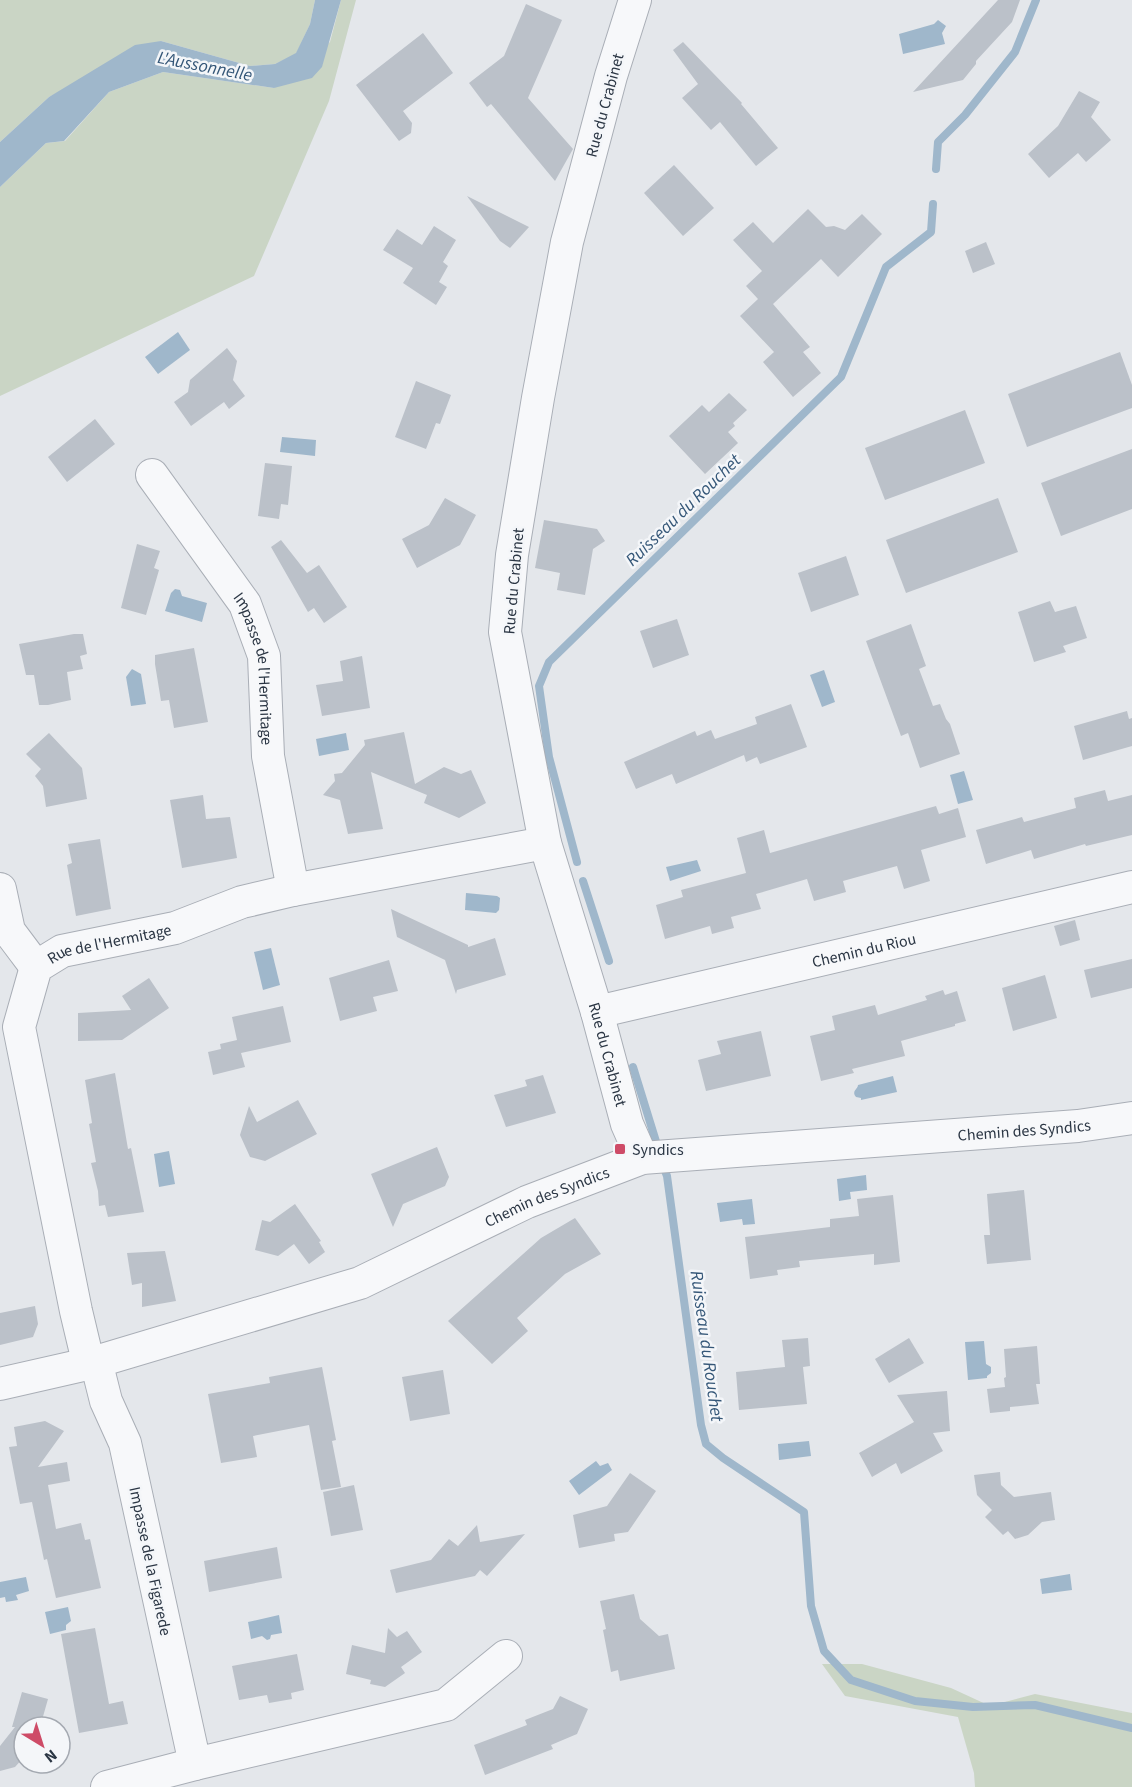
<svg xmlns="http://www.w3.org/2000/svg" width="1132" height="1787" font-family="'Source Sans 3',sans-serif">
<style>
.green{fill:#cad5c5}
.water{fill:#9fb7cb}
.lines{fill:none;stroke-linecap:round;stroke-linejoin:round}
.stream{stroke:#9fb7cb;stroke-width:8}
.building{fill:#bbc1c9}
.minor-casing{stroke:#a9aeb6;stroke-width:34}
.minor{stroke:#f7f8fa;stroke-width:32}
.poi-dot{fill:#ce4b67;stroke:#f4f6f9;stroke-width:2}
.labels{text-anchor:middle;stroke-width:5;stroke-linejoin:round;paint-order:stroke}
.street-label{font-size:16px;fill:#2b3644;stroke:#f4f6f9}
.poi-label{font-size:16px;fill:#2b3644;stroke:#f4f6f9;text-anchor:start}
.water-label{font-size:18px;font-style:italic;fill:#355778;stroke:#f4f6f9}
</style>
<rect width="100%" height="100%" fill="#e4e7eb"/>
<g class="green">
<polygon points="0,0 315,0 310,24 296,54 275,64 250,66 161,41 49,97 0,142"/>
<polygon points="341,0 356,0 329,101 254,276 0,396 0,187 46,143 65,141 109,92 163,72 274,88 330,42"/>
<polygon points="822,1664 862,1664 951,1688 990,1706 1035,1694 1132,1713 1132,1787 975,1787 974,1773 958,1717 845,1696"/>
</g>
<g class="water">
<polygon points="315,0 341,0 322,67 312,78 274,88 163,72 109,92 64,141 46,143 0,187 0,142 49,97 135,45 161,41 250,66 275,64 296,53 310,24"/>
<polygon points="938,20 946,26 942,33 945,44 903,54 899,34 934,24"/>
<polygon points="178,332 190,350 158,374 145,357"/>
<polygon points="282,437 316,440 315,456 280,452"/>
<polygon points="175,589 180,590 182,596 207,603 202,622 165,611 171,593"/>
<polygon points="132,669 141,674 146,704 131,706 126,677"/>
<polygon points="824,670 835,702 822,707 810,675"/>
<polygon points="346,733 349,750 319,756 316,739"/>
<polygon points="964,771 973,800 958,804 950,775"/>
<polygon points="697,860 701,871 670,881 666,867"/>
<polygon points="466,893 497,896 500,898 499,910 496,913 465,910"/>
<polygon points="271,948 280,985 263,990 254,952"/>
<path d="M 893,1076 L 897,1092 L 861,1100 L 861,1098 L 856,1097 C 851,1091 858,1089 858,1085 Z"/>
<polygon points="169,1151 175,1184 159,1187 154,1154"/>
<polygon points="866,1175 867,1190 850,1192 851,1199 839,1201 837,1179"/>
<polygon points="752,1199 755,1224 743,1225 742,1219 720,1222 717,1203"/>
<polygon points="984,1341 986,1364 991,1367 991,1373 987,1376 987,1378 968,1380 965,1342"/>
<polygon points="809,1441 811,1456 779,1460 778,1444"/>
<polygon points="596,1461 600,1466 608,1463 612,1470 579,1495 569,1481"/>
<polygon points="1070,1574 1072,1590 1042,1594 1040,1579"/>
<polygon points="26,1577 29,1591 16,1595 18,1600 6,1602 5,1597 0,1598 0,1582"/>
<polygon points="68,1607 71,1621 66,1625 66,1630 50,1634 45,1612"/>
<polygon points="279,1615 282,1633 271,1635 270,1639 267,1640 262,1636 251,1639 248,1622"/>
</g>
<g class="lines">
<g class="stream">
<polyline points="936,169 938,142 965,115 1015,52 1036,0"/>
<polyline points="577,862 549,757 539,686 549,662 841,377 886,267 931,232 933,204"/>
<polyline points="583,881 609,961"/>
<polyline points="633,1067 658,1148"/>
<polyline points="662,1163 667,1176 701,1425 706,1444 723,1458 804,1512 811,1606 824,1651 851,1680 915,1701 973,1707 1035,1705 1132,1728"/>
</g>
</g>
<g class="building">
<polygon points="998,0 1020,0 1012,22 976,61 976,64 963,80 913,92"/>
<polygon points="526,4 562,20 528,98 573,149 555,181 491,104 487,107 469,83 504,56"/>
<polygon points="423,33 453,73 403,111 412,123 411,133 399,141 356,85"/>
<polygon points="683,42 742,103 741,104 778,148 756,166 720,122 711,130 682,98 698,84 673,50"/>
<polygon points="1079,91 1100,102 1091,117 1111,140 1086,162 1078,153 1049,178 1028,154 1058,126"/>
<polygon points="674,165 714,208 683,236 644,193"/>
<polygon points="467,196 529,227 510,248 500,241"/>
<polygon points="808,209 826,227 834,226 845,230 862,214 882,234 838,277 821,259 773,304 810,347 803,352 821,373 793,397 763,362 774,352 740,316 758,299 746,286 762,271 733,240 753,222 773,243"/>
<polygon points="434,226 456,240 443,262 448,266 439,282 447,287 436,305 403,283 413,268 383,250 397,229 422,245"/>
<polygon points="986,242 995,264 973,273 965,251"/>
<polygon points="227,348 237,361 233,380 245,396 229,409 224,402 191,426 174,402 188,392 190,380"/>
<polygon points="1120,352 1132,385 1132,408 1027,447 1008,394"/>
<polygon points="416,381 451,395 440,424 436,423 426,449 395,437"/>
<polygon points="729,393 747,410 733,423 735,426 728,432 738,443 705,474 669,436 702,405 709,412"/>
<polygon points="965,410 985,463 885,500 865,448"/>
<polygon points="95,419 115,444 67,482 48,457"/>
<polygon points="1132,449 1132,509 1061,536 1041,483"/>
<polygon points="265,463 292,466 288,505 281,504 279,519 258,516"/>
<polygon points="445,498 476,515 460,545 417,568 402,539 429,525"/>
<polygon points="998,498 1018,552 906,593 886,540"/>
<polygon points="544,520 597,529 605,541 593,549 585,595 557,590 560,573 535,568"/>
<polygon points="281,540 307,573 319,565 347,607 324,623 314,608 308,612 271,547"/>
<polygon points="137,544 160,551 154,568 159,570 146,615 121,608"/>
<polygon points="846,556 859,595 811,612 798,573"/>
<polygon points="1050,601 1055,612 1076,606 1087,638 1063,646 1066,652 1034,662 1018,612"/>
<polygon points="677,619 689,655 653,668 640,631"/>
<polygon points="911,624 926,666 919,669 933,706 940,704 946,719 950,724 960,754 920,768 908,733 901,736 866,641"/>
<polygon points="74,634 83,634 87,654 80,656 83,669 67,672 71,700 48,705 39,705 34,675 26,675 19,644"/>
<polygon points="194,648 208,722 174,728 169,700 161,701 155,664 155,655"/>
<polygon points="362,656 370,708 322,716 316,685 343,681 340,661"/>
<polygon points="791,704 807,747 760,764 757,757 746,762 744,755 676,784 672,774 636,789 624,762 695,731 697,736 711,730 715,739 757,724 755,717"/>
<polygon points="1127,711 1129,719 1132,718 1132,746 1083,760 1074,726"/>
<polygon points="404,732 415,784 444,767 461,774 471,770 486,803 459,818 424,803 427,795 371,772 383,829 348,834 340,800 323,795 335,781 334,774 342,773 365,745 364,740"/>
<polygon points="49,733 82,768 87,799 46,807 43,786 35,776 41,769 26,754"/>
<polygon points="1105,790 1108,801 1132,795 1132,835 1086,846 1085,844 1034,859 1031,850 986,864 976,830 1022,817 1024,822 1076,808 1074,798"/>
<polygon points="203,795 206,819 230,817 237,858 182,868 170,800"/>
<polygon points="936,806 939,814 958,808 966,837 921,850 930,881 904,889 897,866 843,881 846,892 814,901 807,879 756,894 761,909 731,917 734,928 712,934 710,926 665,939 656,905 683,897 681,890 746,873 737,838 764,830 770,853"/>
<polygon points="100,839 111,909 76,916 67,865 72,863 68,844"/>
<polygon points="391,909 468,945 468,947 495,938 506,975 457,990 456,994 445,960 397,937"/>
<polygon points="1075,920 1080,940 1060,946 1054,926"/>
<polygon points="1132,959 1132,988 1091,998 1084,970"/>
<polygon points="389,960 398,991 373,997 377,1011 340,1021 329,978"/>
<polygon points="1045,975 1057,1018 1013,1031 1002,988"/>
<polygon points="149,978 169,1008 122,1040 78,1041 78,1013 131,1010 122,996"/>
<polygon points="943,990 945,995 957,991 966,1021 955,1024 955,1026 901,1041 905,1056 852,1069 854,1073 821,1081 810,1036 835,1030 832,1016 875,1005 878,1015 927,1000 925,996"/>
<polygon points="283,1006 291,1042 241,1053 245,1067 213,1075 208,1052 221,1049 220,1044 237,1040 232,1017"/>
<polygon points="761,1031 771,1076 706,1091 698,1060 721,1054 717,1041"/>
<polygon points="115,1073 128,1149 131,1148 144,1212 108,1217 105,1205 99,1206 98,1191 91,1163 96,1162 89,1124 92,1123 85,1080"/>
<polygon points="543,1075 556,1113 506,1127 494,1095 527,1086 525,1080"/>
<polygon points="298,1100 317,1134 265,1161 250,1157 240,1135 249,1106 257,1122"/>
<polygon points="437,1147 449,1177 445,1186 403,1204 393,1227 371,1174"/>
<polygon points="1024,1190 1031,1260 987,1264 984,1235 990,1235 987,1194"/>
<polygon points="893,1195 900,1262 874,1265 874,1254 799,1261 800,1267 777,1270 778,1275 750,1279 745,1237 830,1227 830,1219 859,1216 857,1199"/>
<polygon points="295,1204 321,1241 319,1242 325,1252 309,1264 294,1244 278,1256 255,1250 262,1220 270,1222"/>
<polygon points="575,1218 601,1254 565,1274 517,1318 528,1331 492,1364 448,1321 541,1238"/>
<polygon points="165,1251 176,1301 142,1307 142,1283 132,1285 127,1253"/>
<polygon points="35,1306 38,1324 33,1337 0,1345 0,1313"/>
<polygon points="808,1338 810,1366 803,1367 807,1404 739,1410 736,1372 785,1367 782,1340"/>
<polygon points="909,1338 924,1363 889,1383 875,1359"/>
<polygon points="1037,1346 1040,1384 1036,1384 1039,1404 1010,1407 1010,1411 990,1413 987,1389 1005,1387 1004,1378 1006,1377 1004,1349"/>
<polygon points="322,1367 336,1440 332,1441 341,1487 321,1490 309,1425 253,1436 257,1457 221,1463 208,1394 270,1383 269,1377"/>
<polygon points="443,1370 450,1414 410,1421 402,1377"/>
<polygon points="947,1391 950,1431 933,1433 943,1451 901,1474 896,1463 872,1477 859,1453 914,1422 897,1395"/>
<polygon points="45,1421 64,1431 38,1467 67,1462 70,1481 48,1485 56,1529 81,1523 85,1540 90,1539 101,1588 56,1598 47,1559 44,1560 32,1502 20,1504 9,1447 17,1446 14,1427"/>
<polygon points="1000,1472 1001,1485 1014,1497 1051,1492 1055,1520 1042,1522 1028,1535 1015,1539 1008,1531 1003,1535 985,1517 992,1510 977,1495 974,1475"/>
<polygon points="630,1473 656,1491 628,1532 614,1534 615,1541 579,1548 573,1515 607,1506"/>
<polygon points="354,1485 363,1530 331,1536 323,1492"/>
<polygon points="477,1525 480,1542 525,1534 487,1576 480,1570 475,1576 396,1593 390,1570 431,1560 449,1539 458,1546"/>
<polygon points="277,1547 282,1578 209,1592 204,1561"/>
<polygon points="634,1594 640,1619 659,1636 668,1634 675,1669 620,1681 618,1670 611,1672 603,1630 606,1629 600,1601"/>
<polygon points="95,1628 109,1704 123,1701 128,1724 79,1733 61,1634"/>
<polygon points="388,1628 397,1637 407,1631 422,1652 401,1667 405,1673 385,1687 370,1684 371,1680 346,1674 352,1645 385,1653"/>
<polygon points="297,1654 304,1690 291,1693 292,1699 269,1703 267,1695 239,1700 232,1666"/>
<polygon points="22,1692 48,1699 40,1727 24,1727 24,1757 15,1767 0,1771 0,1746 15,1727 12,1727"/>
<polygon points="560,1696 588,1709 577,1734 551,1745 553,1749 485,1775 474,1745 527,1725 525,1720 553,1709"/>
</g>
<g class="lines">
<g class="minor-casing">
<g id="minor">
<path id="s1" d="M 635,0 L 611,76 L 567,242 L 538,398 L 512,555 L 505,632 L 545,843 L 597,1012 L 627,1124 L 642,1158"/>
<path id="s2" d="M 152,475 L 245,604 L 264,656 L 268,756 L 293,890"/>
<polyline points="0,889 9,931 36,967"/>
<path id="s3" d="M 597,1012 L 1132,887"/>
<path id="s4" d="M 0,1384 L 92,1363 L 360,1283 L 527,1202 L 642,1158 L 1078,1126 L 1132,1118"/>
<path id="s5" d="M 506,1656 L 446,1705 L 195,1764 L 125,1443 L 106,1401 L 99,1373 L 86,1353 L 76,1311 L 19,1027 L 36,967 L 62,951 L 175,928 L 242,902 L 293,890 L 545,843"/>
<polyline points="107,1787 195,1764"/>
</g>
</g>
<use href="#minor" class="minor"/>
</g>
<rect class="poi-dot" x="614" y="1143" width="12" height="12" rx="3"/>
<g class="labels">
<g class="street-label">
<text transform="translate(604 105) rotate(-75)" y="6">Rue du Crabinet</text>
<text transform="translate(513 581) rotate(-85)" y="6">Rue du Crabinet</text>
<text dy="6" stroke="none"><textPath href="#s2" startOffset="225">Impasse de l'Hermitage</textPath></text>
<text dy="6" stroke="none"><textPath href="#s5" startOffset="1236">Rue de l'Hermitage</textPath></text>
<text dy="6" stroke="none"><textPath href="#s3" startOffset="274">Chemin du Riou</textPath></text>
<text dy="6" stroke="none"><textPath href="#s1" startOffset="1082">Rue du Crabinet</textPath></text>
<text dy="6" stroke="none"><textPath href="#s4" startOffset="1066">Chemin des Syndics</textPath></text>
<text dy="6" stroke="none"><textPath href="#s4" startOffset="580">Chemin des Syndics</textPath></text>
<text transform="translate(151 1561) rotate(78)" y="6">Impasse de la Figarede</text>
</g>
<g class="poi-label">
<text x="632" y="1155">Syndics</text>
</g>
<g class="water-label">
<text transform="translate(205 66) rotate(11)" y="6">L'Aussonnelle</text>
<text transform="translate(683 510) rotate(-44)" y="6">Ruisseau du Rouchet</text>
<text transform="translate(707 1346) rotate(82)" y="6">Ruisseau du Rouchet</text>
</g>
</g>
<g transform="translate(42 1745) rotate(142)"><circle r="28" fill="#f4f6f9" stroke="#a4a9b1" stroke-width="1.5"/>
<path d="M0-4.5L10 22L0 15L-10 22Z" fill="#ce4b67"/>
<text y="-9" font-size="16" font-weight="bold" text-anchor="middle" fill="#2b3644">N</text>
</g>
</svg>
